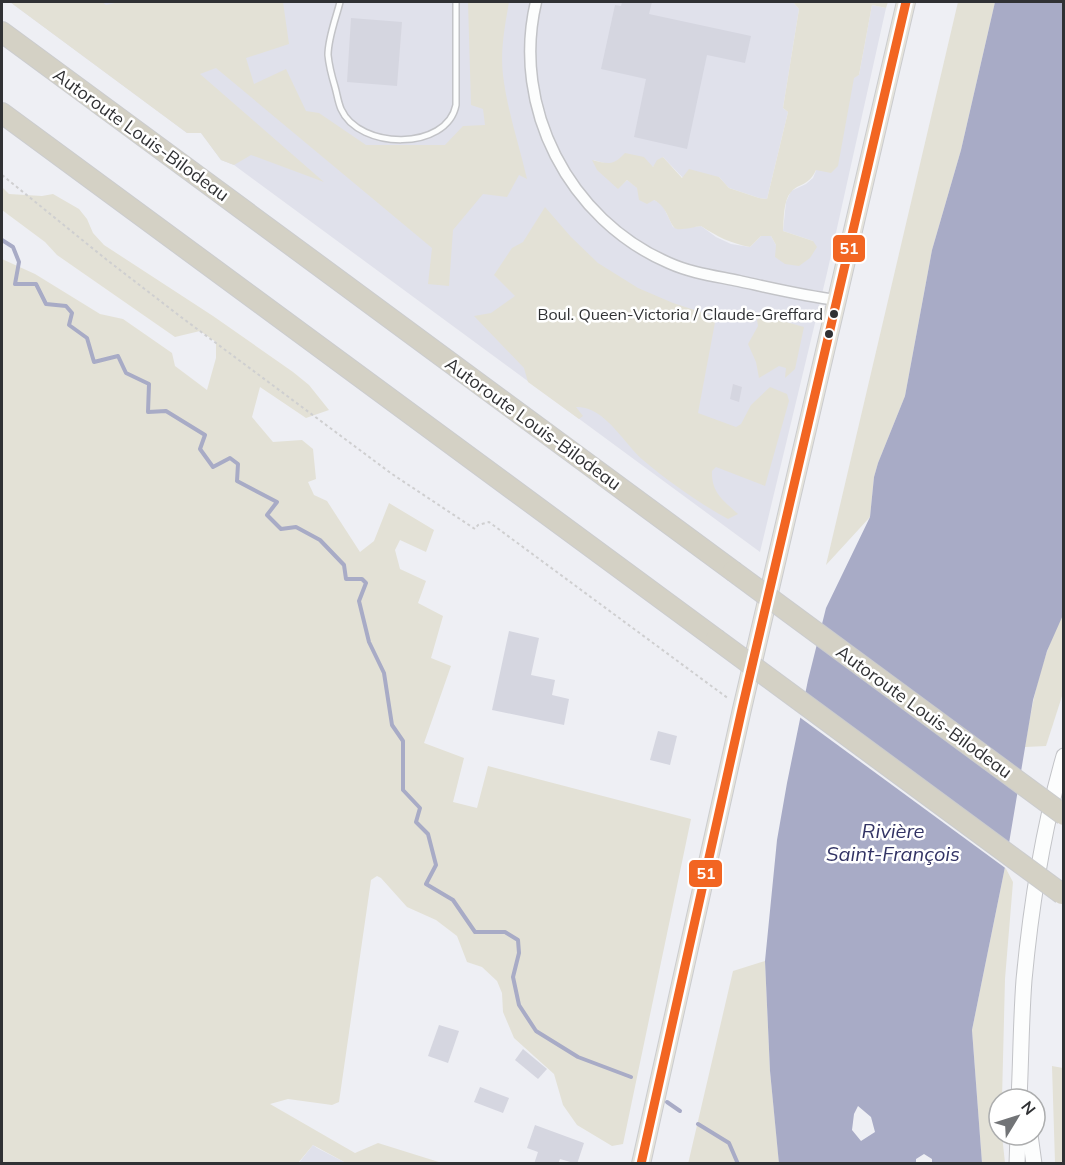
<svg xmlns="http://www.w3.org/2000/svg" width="1065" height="1165" font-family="Mulish,sans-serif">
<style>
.built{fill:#e0e1eb}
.green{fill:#e3e1d6}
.water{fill:#a8abc6;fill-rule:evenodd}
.pier{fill:#eeeff4}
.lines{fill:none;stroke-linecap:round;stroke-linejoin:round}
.stream{stroke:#a8abc6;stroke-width:4}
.building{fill:#d5d6e0}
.lane-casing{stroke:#c2c3c7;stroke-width:8}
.street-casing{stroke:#c2c3c7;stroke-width:13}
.secondary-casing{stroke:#c2c3c7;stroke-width:17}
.primary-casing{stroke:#cbccce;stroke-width:20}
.highway-casing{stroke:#cbccce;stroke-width:22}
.path{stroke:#cfcfd0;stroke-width:2;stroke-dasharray:3 3;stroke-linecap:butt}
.lane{stroke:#fcfdfd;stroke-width:5}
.street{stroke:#fcfdfd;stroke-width:10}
.secondary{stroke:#fcfdfd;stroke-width:15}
.primary{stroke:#e5e3db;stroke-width:18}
.highway{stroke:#d4d1c5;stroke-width:20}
.highway-bridge-casing{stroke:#cbccce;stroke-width:22;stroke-linecap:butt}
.highway-bridge{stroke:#d4d1c5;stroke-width:20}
.bus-1-casing{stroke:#fff;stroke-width:14}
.bus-1{stroke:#f26522;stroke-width:9}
.bus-dot{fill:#303134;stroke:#fff;stroke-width:2}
.labels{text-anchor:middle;stroke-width:5;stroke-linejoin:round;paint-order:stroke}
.bus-label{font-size:16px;fill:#303134;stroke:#fff;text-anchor:end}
.street-label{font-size:18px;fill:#303134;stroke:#fff}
.water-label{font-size:20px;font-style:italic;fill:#323364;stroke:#fff}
.line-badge{stroke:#fff;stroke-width:2}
.badge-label{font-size:16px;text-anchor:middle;font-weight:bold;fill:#fff}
</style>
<rect width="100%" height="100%" fill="#eeeff4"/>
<g class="built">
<polygon points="10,2 793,2 799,9 783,108 788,112 767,199 759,198 729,188 719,177 683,178 663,157 653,167 617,162 608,164 593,160 618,188 627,180 654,200 662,204 673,227 678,229 701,226 716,237 731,244 750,247 761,236 771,236 776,245 813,241 783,231 786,202 791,191 806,184 813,178 854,77 859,75 872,5 886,8 827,273 760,552 234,165 221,160 201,133 187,133"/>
<polygon points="313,1145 317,1148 346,1163 298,1164"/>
</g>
<g class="green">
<path d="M 10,2 L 102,2 L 106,5 L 119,2 L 283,2 L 289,44 L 246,58 L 254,84 L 286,69 L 306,111 L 319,113 L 366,145 L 445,145 L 463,126 L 485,125 L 483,109 L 471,105 L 468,2 L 509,2 C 505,25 500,51 503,75 C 507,110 519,144 527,179 L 519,175 L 507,197 L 483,194 L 453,230 L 449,286 L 428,284 L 432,248 L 216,68 L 200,74 L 324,182 L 251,155 L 234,165 L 221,160 L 201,133 L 187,133 Z"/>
<path d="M 793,2 L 888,2 L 886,8 L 872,5 L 859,75 L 854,78 L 838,166 L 831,173 L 816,170 C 808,187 800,182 791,192 C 783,201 784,219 783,231 L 813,241 L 817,247 L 810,258 L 799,266 L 785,264 L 775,257 L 776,245 L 771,236 L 761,236 L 750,247 C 730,243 718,237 701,226 C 694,227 683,230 677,229 C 669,227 669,207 654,200 L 647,204 L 639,200 L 637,188 L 627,180 L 618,189 L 597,170 L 592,160 C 609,164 613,166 625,153 L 644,157 L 653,167 L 657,160 L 663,157 L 682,178 L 689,169 L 719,177 L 729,188 L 759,198 L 767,199 L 788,112 L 783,108 L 799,9 Z"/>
<polygon points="958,2 995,2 961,150 932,250 905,396 878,463 874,477 870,517 826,565"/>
<polygon points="2,187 9,194 42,196 53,194 79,209 87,219 93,233 104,245 213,316 293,372 309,385 329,410 306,418 260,387 252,417 273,442 302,440 313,449 316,479 308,482 314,495 327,501 360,552 374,541 389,503 434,530 426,552 400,540 395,550 400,569 426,581 418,603 443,616 431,658 451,666 424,743 464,758 453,802 477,808 488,766 691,819 623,1144 612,1146 577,1125 563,1105 554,1074 514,1038 503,1012 502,993 497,981 482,967 467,962 457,936 436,920 407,907 381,878 377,876 371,880 339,1102 332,1105 288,1099 270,1104 355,1153 378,1143 442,1163 346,1163 313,1145 298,1163 2,1163 2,259 35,274 100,314 123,319 172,353 175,366 207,390 216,358 216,342 200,331 175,337 57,255 45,242 2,210"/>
<path d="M 545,207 L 571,237 L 598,263 L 638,288 L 673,303 L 716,317 L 698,413 L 736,427 L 741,424 L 751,405 L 770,387 L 787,394 L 789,401 L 765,486 L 716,467 L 712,471 C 711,493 724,501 738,514 L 728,519 C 699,503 669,482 643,460 C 625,445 604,405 576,407 L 583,416 L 579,419 L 528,382 L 524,368 L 474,316 L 491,313 L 515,296 L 494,275 L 512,248 L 523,242 Z"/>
<polygon points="761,315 804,327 795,369 785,378 786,368 779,366 759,378 756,362 748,344 758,326 757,320"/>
<path d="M 1063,615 L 1063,693 L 1046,746 L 1025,747 C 1032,702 1041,656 1063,615 Z"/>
<polygon points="1005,867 1013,882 1005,979 1002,1099 999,1099 999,1135 1002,1135 1005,1163 982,1164 972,1030"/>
<polygon points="765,961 770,1071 779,1163 688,1164 733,971"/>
<polygon points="1052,1066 1063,1068 1063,1163 1055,1163"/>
</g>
<path class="water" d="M 995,2 L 1063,2 L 1063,615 L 1047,651 L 1033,700 L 1005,867 L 972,1030 L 982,1163 L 932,1163 L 932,1159 L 924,1154 L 916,1159 L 916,1163 L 779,1164 L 770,1071 L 765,961 L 777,840 L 787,783 L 808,680 L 826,608 L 870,517 L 874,477 L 878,463 L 905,396 L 932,250 L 961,150 ZM 858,1106 L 871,1117 L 875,1132 L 861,1141 L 852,1130 L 854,1114 Z"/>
<polygon class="pier" points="803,691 1012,845 1008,870 798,716"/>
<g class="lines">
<g class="stream">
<polyline points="2,240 13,247 19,262 15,284 36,284 46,304 66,306 72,313 69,325 87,338 94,362 118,356 126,373 149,384 148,412 166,411 205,435 200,449 213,467 230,458 238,464 237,481 277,502 267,515 281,529 296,527 320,540 344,565 346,579 362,579 366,583 359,601 369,642 384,673 392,725 403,741 403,790 420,808 416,822 428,834 436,865 426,884 453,900 475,932 505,932 518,940 519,953 513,977 519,1005 536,1031 578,1057 631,1077"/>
<polyline points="667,1102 680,1111"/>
<polyline points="698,1124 729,1143 738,1164"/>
</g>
</g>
<g class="building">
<polygon points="622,2 652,2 649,14 751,36 745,63 707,55 687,149 634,137 646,79 601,69 615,5 621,6"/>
<polygon points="351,18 402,22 397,86 347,82"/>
<polygon points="733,384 742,387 739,402 730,399"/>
<polygon points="509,631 539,638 531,675 555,680 552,695 569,699 564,725 492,710"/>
<polygon points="658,731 677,736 670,765 650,760"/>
<polygon points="439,1025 459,1031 448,1063 428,1056"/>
<polygon points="523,1049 547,1069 538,1079 515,1060"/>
<polygon points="480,1087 509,1098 503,1113 474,1102"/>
<polygon points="535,1125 584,1143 577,1164 560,1159 558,1164 534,1164 538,1152 527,1148"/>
</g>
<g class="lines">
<g class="lane-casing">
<path id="lane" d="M 340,2 C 336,18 328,38 328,55 C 329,66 332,77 335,87 C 337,94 338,102 341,109 C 359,150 447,151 456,105 L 456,2"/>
</g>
<g class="street-casing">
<path id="street" d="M 536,2 C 511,107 569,220 669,263 C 691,273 715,276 739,281 C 771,288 804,296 837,300"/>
</g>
<g class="secondary-casing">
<g id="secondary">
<path d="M 1019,1099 C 1021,1059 1021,1020 1024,980 C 1031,905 1043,829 1064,756"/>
<polyline points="1030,1135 1034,1164"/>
<polyline points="1017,1164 1018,1135"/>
</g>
</g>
<g class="primary-casing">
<polyline id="primary" points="641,1164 742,709 906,2"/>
</g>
<g class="highway-casing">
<g id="highway">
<polyline points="2,32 733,571"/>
<polyline points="2,113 716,639"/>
</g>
</g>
<polyline class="path" points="2,175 107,260 181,317 392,474 475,529 478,525 489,522 729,699"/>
<use href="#lane" class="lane"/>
<use href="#street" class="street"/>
<use href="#secondary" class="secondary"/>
<use href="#primary" class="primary"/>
<use href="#highway" class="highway"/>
<g class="highway-bridge-casing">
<g id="highway-bridge">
<polyline points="733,571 1064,815"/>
<polyline points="716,639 1062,894"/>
</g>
</g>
<use href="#highway-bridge" class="highway-bridge"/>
<g class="bus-1-casing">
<polyline id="bus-1" points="641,1164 742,709 906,2"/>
</g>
<use href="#bus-1" class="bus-1"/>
</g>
<g class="bus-dot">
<circle cx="834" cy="314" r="5"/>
<circle cx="829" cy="334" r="5"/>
</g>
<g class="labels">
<g class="bus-label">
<text x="823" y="320">Boul. Queen-Victoria / Claude-Greffard</text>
</g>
<g class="street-label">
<text transform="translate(141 135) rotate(36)" y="6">Autoroute Louis-Bilodeau</text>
<text transform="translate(533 424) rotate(36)" y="6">Autoroute Louis-Bilodeau</text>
<text transform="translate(924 712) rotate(36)" y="6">Autoroute Louis-Bilodeau</text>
</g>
<g class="water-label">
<text x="893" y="838">Rivière<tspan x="893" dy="23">Saint-François</tspan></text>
</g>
</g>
<g class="line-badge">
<rect x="832" y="234" width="34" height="29" rx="6" fill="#f26522"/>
<rect x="688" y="859" width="35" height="29" rx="6" fill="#f26522"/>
</g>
<g class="badge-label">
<text x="849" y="254">51</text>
<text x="706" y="879">51</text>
</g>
<rect width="1065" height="1165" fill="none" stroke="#303134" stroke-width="6"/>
<g transform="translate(1017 1117) rotate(52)"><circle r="28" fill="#ffffff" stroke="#acadae" stroke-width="1.5"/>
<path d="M0-4.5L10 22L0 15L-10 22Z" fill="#727477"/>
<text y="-9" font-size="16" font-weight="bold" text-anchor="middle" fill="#303134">N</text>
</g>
</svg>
